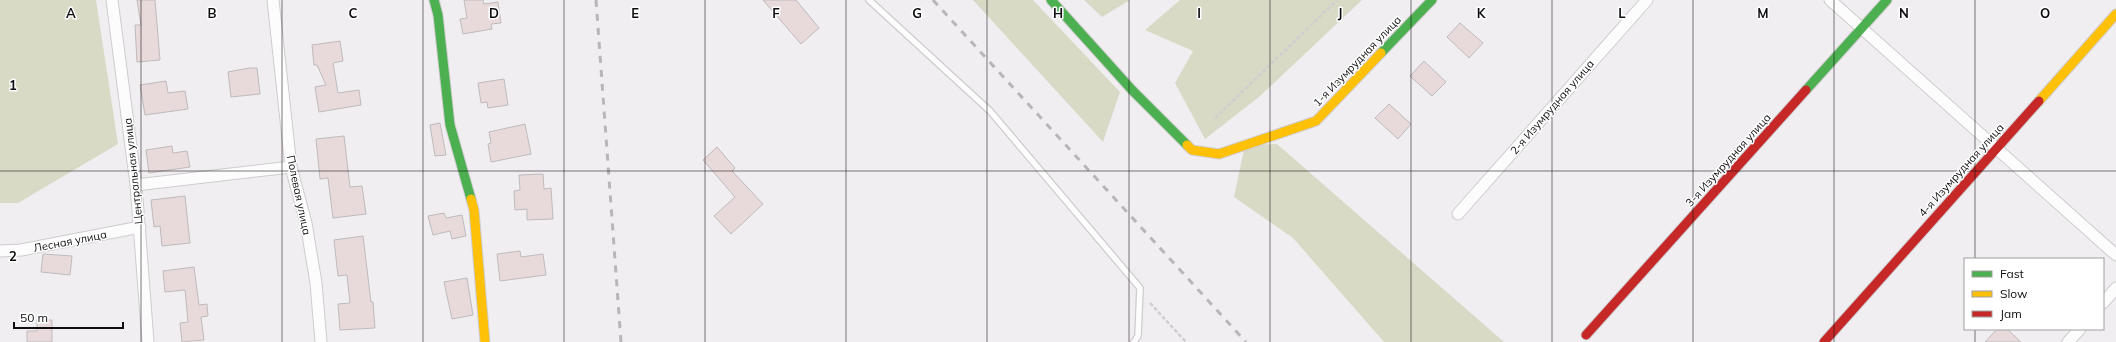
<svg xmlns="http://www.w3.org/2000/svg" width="2116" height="342" font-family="Mulish,sans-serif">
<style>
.green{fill:#d8dac5}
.building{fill:#e8d9da;stroke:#bebbbd}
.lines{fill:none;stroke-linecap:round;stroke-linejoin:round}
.lane-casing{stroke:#ceccce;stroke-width:8}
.street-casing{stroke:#ceccce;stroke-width:13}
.fast-casing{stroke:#ceccce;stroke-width:11}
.slow-casing{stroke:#ceccce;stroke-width:11}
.jam-casing{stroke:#ceccce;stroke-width:11}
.path{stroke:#d0cfd0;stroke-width:2.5;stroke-dasharray:4 2;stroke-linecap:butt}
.lane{stroke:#fdfcfd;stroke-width:5.5}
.street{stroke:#fdfcfd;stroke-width:11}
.fast{stroke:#4caf50;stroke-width:9}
.slow{stroke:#ffc107;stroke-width:9}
.jam{stroke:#c62828;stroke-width:9}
.rail{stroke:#b7b7b7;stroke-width:3;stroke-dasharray:7 7;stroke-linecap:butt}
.grid{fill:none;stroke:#0f0d10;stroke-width:1;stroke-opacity:0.55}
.labels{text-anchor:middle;stroke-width:3;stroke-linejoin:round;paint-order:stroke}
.street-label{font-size:11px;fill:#0f0d10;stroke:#fff}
.grid-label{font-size:13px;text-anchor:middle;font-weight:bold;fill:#0f0d10;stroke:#fff;stroke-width:3;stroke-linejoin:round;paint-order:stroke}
</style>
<rect width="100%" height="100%" fill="#f1eef2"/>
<g class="green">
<polygon points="0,0 96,0 118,144 18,203 0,203"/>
<polygon points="973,0 1033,0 1120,92 1103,142"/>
<polygon points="1084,0 1130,0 1102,17"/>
<polygon points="1180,0 1362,0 1259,97 1205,139 1175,83 1193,51 1145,30"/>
<polygon points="1277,144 1504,342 1384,342 1293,238 1234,197 1245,145"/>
</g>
<g class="building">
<polygon points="137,0 155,0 160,60 137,62 135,25 141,25"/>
<polygon points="464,0 483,0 484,4 498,2 501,23 491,24 492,29 463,34 460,19 467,18"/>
<polygon points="763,0 796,0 819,28 801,44"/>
<polygon points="1460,23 1483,43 1469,58 1447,37"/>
<polygon points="340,41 343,61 333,63 338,93 359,90 361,105 319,112 315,87 326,85 317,65 314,65 312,45"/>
<polygon points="1424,61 1446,82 1432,96 1410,76"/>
<polygon points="249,68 257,68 260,94 231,97 228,72"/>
<polygon points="504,79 508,105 488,108 487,102 481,103 478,83"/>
<polygon points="166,81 168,93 185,91 188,109 145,115 140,85"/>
<polygon points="1389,104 1411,124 1398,139 1375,118"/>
<polygon points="440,123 446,155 435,156 430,125"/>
<polygon points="525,124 531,154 491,162 488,144 491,143 489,132"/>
<polygon points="344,136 350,187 362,186 366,214 333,218 328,178 320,179 316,139"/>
<polygon points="172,146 173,153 187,151 190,167 149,173 146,150"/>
<polygon points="717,147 735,168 732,171 763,204 731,234 714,216 735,197 703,160"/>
<polygon points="543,174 544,189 551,188 553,219 527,220 527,209 515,210 514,191 520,190 519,175"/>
<polygon points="185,196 190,243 162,246 160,226 154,227 151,200"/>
<polygon points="444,213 446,218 462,215 466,236 452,239 450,231 433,235 428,216"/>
<polygon points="363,236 371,302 373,302 375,328 340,330 338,304 350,303 347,275 338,276 334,240"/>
<polygon points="520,251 521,257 543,254 546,275 500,281 497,254"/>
<polygon points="43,254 72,256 70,275 41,272"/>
<polygon points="194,267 199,305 207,304 208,316 201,317 204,340 182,342 180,323 188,322 185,290 165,292 163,271"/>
<polygon points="467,278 473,315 452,319 444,282"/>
<polygon points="37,320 52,320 52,342 27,342 27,331 37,331"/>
<polygon points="1997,329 2007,329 2021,342 1985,342"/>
</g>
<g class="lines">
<g class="lane-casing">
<polyline id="lane" points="869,0 990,111 1140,288 1138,336 1134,342"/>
</g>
<g class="street-casing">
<g id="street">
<polyline points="112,0 136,185 148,342"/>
<polyline points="273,0 291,167 306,223 316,283 321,342"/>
<polyline points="1830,0 2116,255"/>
<polyline points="136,185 291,167"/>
<polyline points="1458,214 1647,0"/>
<polyline points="0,251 21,250 140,227"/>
<polyline points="2103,303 2116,288"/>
<polyline points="2068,342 2080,329"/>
</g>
</g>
<g class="fast-casing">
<g id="fast">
<polyline points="434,0 438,15 450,125 471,199"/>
<polyline points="1051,0 1132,90 1187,145"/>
<polyline points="1381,53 1432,0"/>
<polyline points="1806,90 1887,0"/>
</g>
</g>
<g class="slow-casing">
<g id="slow">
<polyline points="2039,101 2116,14"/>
<polyline points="1187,145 1192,150 1219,154 1316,121 1381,53"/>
<polyline points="471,199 474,210 485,342"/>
</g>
</g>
<g class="jam-casing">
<g id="jam">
<polyline points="1586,335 1806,90"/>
<polyline points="1824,342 2039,101"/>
</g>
</g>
<g class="path">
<polyline points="1215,118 1337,0"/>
<polyline points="1150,303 1186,342"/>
</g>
<use href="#lane" class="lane"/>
<use href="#street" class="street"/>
<use href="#fast" class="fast"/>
<use href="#slow" class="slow"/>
<use href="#jam" class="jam"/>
<g class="rail">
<polyline points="596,0 621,342"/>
<polyline points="933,0 1246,342"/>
</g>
</g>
<path class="grid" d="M 141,0 L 141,342M 282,0 L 282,342M 423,0 L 423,342M 564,0 L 564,342M 705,0 L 705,342M 846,0 L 846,342M 987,0 L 987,342M 1129,0 L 1129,342M 1270,0 L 1270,342M 1411,0 L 1411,342M 1552,0 L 1552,342M 1693,0 L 1693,342M 1834,0 L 1834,342M 1975,0 L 1975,259M 0,171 L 2116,171M 1975,329 L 1975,342"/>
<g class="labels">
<g class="street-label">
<text transform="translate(1357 61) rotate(-46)" y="4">1-я Изумрудная улица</text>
<text transform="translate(1552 107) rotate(-49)" y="4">2-я Изумрудная улица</text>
<text transform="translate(1728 160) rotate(-48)" y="4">3-я Изумрудная улица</text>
<text transform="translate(1961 170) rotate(-48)" y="4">4-я Изумрудная улица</text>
<text transform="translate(133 171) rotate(-96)" y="4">Центральная улица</text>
<text transform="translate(299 195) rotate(78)" y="4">Полевая улица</text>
<text transform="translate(70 241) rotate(-11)" y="4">Лесная улица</text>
</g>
</g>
<g class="grid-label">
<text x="71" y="18">A</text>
<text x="212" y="18">B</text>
<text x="353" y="18">C</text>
<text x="494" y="18">D</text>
<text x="635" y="18">E</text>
<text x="776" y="18">F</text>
<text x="917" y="18">G</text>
<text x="1058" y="18">H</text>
<text x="1199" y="18">I</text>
<text x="1340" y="18">J</text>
<text x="1481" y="18">K</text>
<text x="1622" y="18">L</text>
<text x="1763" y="18">M</text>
<text x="1904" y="18">N</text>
<text x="2045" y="18">O</text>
<text x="13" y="90">1</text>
<text x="13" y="261">2</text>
</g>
<rect x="1964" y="258" width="140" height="72" fill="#ffffff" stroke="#9f9e9f"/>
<rect x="1972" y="271" width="20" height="6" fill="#4caf50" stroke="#9f9e9f"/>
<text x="2000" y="278" font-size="12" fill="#0f0d10">Fast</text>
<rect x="1972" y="291" width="20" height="6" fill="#ffc107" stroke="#9f9e9f"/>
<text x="2000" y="298" font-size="12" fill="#0f0d10">Slow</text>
<rect x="1972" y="311" width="20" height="6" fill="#c62828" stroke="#9f9e9f"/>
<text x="2000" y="318" font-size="12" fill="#0f0d10">Jam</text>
<path d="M14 322v6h109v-6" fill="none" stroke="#0f0d10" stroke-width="2"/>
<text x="20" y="322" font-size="12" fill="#0f0d10" stroke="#ffffff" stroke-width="3" paint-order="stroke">50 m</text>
</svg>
